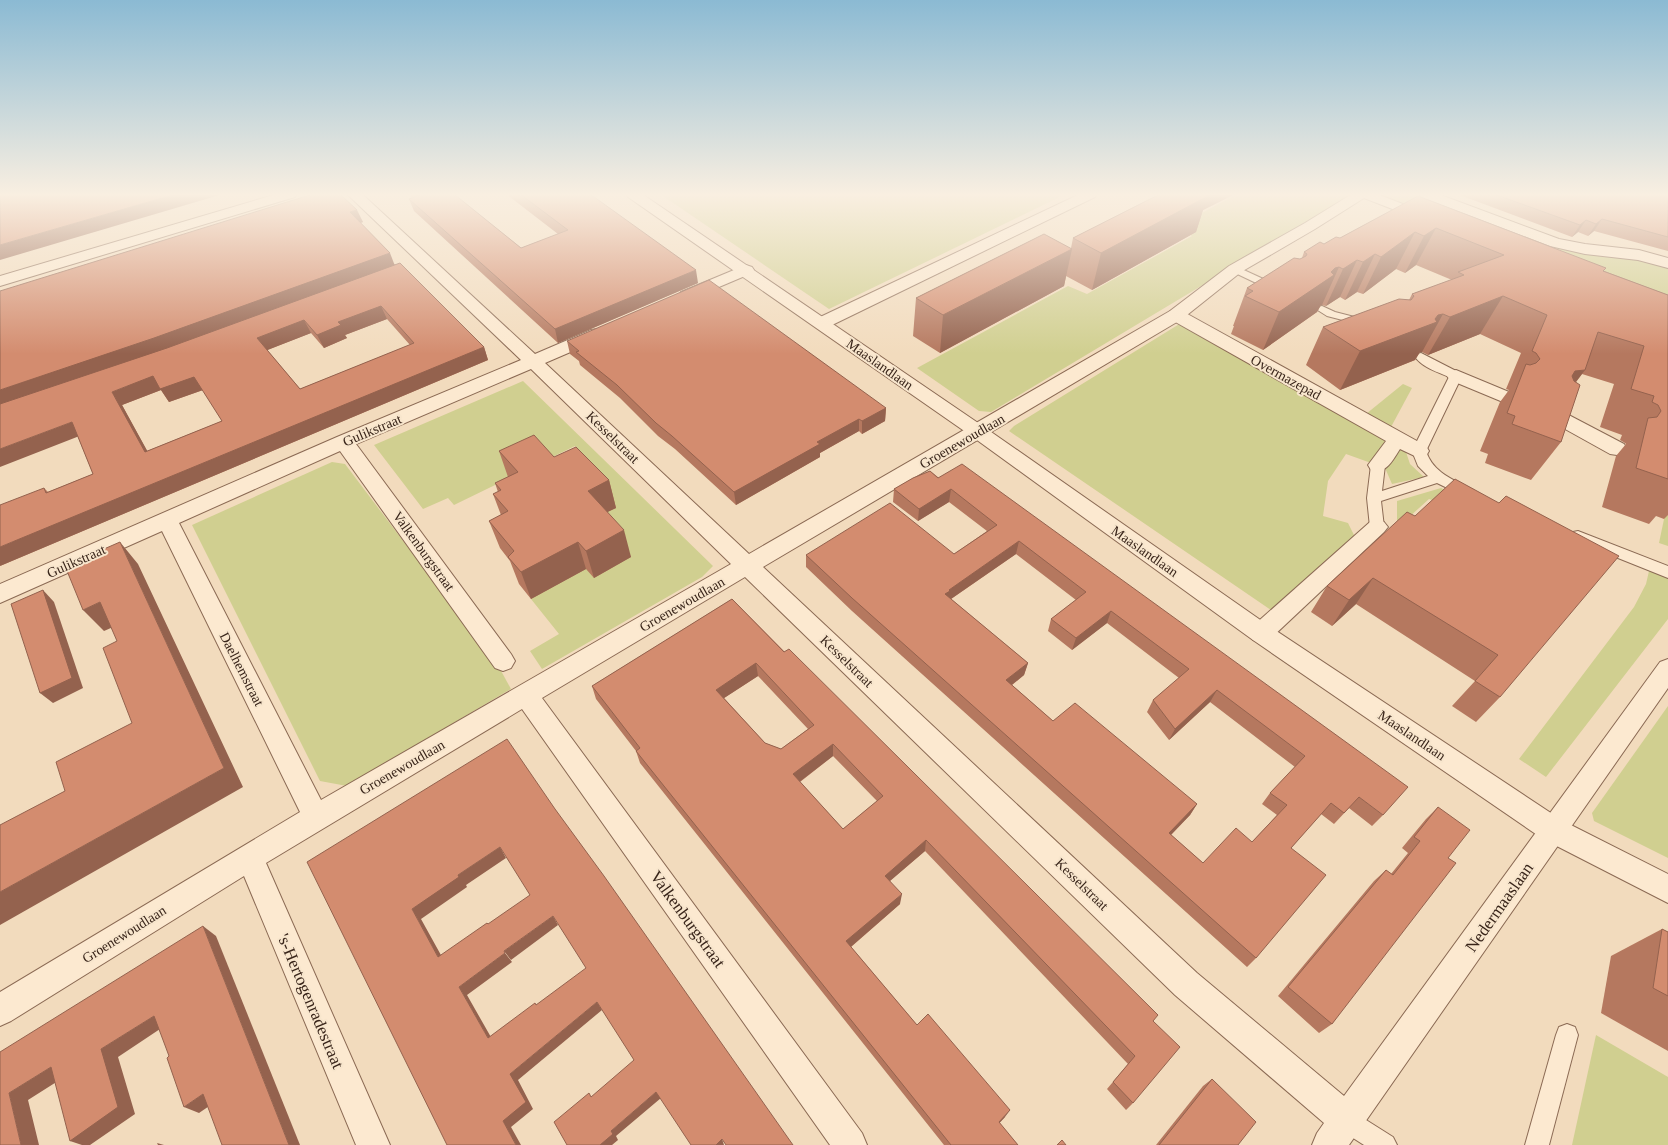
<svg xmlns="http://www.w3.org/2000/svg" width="1668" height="1145" font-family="'Times New Roman',serif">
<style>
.green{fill:#d0cf90}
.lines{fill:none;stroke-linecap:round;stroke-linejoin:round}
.service-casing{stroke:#8b6a54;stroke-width:2}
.pedestrian-casing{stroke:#8b6a54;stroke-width:2}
.minor-casing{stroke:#8b6a54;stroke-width:2}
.tertiary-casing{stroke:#8b6a54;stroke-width:2}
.service{fill:#fce9d0;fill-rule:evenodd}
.pedestrian{fill:#fce9d0;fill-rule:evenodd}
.minor{fill:#fce9d0;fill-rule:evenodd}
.tertiary{fill:#fce9d0;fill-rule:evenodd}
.wall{fill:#b5785f;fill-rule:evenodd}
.shaded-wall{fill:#94624e}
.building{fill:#d38c6f;stroke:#94624e;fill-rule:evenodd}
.labels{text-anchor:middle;stroke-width:4;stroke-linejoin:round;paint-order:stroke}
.street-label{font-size:14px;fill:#39251a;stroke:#f8e6cd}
.near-street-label{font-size:17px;fill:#39251a;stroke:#f8e6cd}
</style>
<rect width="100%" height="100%" fill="#f2dbbd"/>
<g class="green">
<polygon points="660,194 1066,194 829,309"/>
<polygon points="1237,194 1353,195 991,412 979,411 917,368 1068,286 1087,294 1192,236 1176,227"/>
<polygon points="1386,194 1417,194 1547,244 1647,261 1668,267 1668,309 1383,197"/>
<polygon points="1181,323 1405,449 1410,464 1424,477 1392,484 1385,468 1346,454 1328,481 1323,516 1348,523 1355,537 1274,612 1009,431 1014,426"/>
<polygon points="523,381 713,566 702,577 542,669 530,651 559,634 531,599 595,518 608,480 575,446 454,505 448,498 423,509 374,445"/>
<polygon points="1403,384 1412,388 1391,427 1366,414"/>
<polygon points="332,462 345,464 500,669 511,689 347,786 320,781 192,525"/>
<polygon points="1441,488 1450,492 1444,504 1429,499 1397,528 1397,501"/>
<polygon points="1668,500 1668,546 1659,543"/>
<polygon points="1649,571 1668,578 1668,619 1546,777 1519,759 1634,607 1646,584"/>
<polygon points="1668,706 1668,858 1594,821 1592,813"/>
<polygon points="1596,1035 1668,1077 1668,1145 1572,1145"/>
</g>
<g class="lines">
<g class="service-casing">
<g id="service">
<polygon points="1235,266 1281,287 1282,289 1277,292 1273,291 1231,271 1230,269"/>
<polygon points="1322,306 1335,312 1370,321 1372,323 1370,325 1366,326 1327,316 1316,309 1318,307"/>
<path d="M 1421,353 L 1460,373 L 1462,376 L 1426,451 C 1433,473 1454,480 1473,490 L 1475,493 L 1473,496 L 1468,498 L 1437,483 L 1381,501 L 1384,527 L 1382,531 L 1377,532 L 1372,531 L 1370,527 L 1367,498 L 1371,465 L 1373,462 L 1378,460 L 1383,462 L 1385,465 L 1382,491 L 1428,476 L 1418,466 L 1412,451 L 1449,377 C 1438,372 1423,368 1415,357 L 1417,354 Z"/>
<polygon points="1578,531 1668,566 1668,578 1573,540 1571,536 1573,532"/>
<polygon points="1567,1024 1575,1027 1578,1035 1549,1145 1525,1145 1556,1035 1559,1027"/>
<polygon points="1347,1110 1355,1113 1393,1137 1397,1145 1364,1145 1339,1129 1336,1121 1339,1113"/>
</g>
</g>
<g class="pedestrian-casing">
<g id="pedestrian">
<path d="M 1176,310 L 1182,311 L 1426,446 L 1429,451 L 1426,456 L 1419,458 L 1400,449 C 1392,461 1387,474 1371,470 L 1368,465 L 1386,441 L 1170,319 L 1168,315 L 1170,311 Z"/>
<polygon points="1456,370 1509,392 1512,396 1509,400 1503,402 1450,380 1447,376 1450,372"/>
<polygon points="1554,409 1561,411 1624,444 1627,449 1624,454 1617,455 1610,454 1547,419 1545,415 1547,411"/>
<polygon points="1377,519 1384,522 1388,527 1384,532 1269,640 1261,642 1253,640 1249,633 1253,626 1370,522"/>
</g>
</g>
<g class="minor-casing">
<g id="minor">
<polygon points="277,194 297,194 295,197 0,286 0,276"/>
<path d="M 347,194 L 362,194 L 535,354 L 591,330 L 597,329 L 603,330 L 606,334 L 603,338 L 545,363 L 749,554 L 1170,311 L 1229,266 L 1305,223 L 1352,194 L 1377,194 L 1431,215 L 1433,218 L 1431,221 L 1426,222 L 1364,198 L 1315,229 L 1241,272 L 1182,319 L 763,567 L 1197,973 L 1344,1096 L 1660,662 L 1668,659 L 1668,688 L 1349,1145 L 1312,1145 L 1317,1133 L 1324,1123 L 1175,995 L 745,577 L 542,698 L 862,1133 L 867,1145 L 830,1145 L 522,709 L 266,863 L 390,1145 L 356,1145 L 244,876 L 11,1021 L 0,1026 L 0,992 L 300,812 L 162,531 L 0,603 L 0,584 L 337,437 L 521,360 ZM 531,369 L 731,564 L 321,800 L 179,523 L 340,451 L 495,668 L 503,671 L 511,668 L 515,661 L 511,654 L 356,444 Z"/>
<polygon points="1080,194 1097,194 1095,197 828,327 822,328 816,327 814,323 816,319"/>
<polygon points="1419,194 1438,194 1559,239 1585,244 1639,250 1668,258 1668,268 1638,260 1585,254 1550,246 1421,197"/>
<polygon points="746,265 752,267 754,270 752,273 693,298 687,300 681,298 679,295 681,292"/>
</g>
</g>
<g class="tertiary-casing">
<polygon id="tertiary" points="626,194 642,194 984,427 1269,626 1563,821 1668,874 1668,903 1543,839 1253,640 970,435 628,197"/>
</g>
<use href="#service" class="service"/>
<use href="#pedestrian" class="pedestrian"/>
<use href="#minor" class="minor"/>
<use href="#tertiary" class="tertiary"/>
</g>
<g class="wall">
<path d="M 313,194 L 363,222 L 360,223 L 395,265 L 484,347 L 488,360 L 0,566 L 44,488 L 48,492 L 93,474 L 78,437 ZM 387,319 L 410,345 L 300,389 L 267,350 L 311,333 L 324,348 L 347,338 L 345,335 ZM 161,390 L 169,402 L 203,390 L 222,421 L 147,451 L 122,405 Z"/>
<polygon points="408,194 454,194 521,248 558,234 506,194 590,194 698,283 558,343 414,211 409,199 412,197"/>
<polygon points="1160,194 1235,194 1203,210 1196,232 1092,290 1066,276 1064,286 940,353 913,336 916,298 1071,248 1073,238"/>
<polygon points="1457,194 1668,194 1668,251 1594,231 1588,236 1578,232 1572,237"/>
<polygon points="1418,196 1604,271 1668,295 1668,515 1664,519 1656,516 1649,524 1602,507 1616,456 1626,444 1625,443 1620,440 1622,435 1600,427 1614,384 1582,374 1576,382 1561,442 1531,480 1485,463 1488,454 1480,451 1500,402 1509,390 1506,389 1521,353 1480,334 1428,355 1422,352 1420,352 1415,360 1340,390 1306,365 1323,327 1409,300 1412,294 1452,280 1416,265 1405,273 1396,269 1363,294 1357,292 1345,300 1340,297 1326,306 1321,305 1317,312 1263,350 1231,334 1234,326 1233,326 1247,288 1302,258 1304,252 1340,238"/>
<polygon points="567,341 886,408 885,421 862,434 859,431 820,453 820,457 736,505 675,449 658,436 620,398 580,365 579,361 570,354"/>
<polygon points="499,451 554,457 609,480 616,508 607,512 631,557 594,578 586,569 531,599 519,584 510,561 500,548 489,521 501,515 493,494 498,492 495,483 508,477"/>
<path d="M 930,471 L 1383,815 L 1372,826 L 1349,808 L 1334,824 L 1321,814 L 1291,848 L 1256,958 L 1247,967 L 852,611 L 806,567 L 806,555 L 954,554 L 987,531 L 949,502 L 918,521 L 893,502 L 894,489 ZM 1016,554 L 1076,600 L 1051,619 L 1048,631 L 1072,650 L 1107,623 L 1179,678 L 1153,700 L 1147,712 L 1169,740 L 1210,702 L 1295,767 L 1270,793 L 1262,804 L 1277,815 L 1252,842 L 1203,863 L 1171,835 L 1190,815 L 1197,804 L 1053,721 L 1012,685 L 1024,675 L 1028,663 L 951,599 Z"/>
<polygon points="1499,503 1500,697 1476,722 1452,706 1475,681 1356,604 1332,626 1311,612 1327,586 1415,516"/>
<path d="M 732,599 L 1153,1021 L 1133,1103 L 1126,1110 L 1107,1089 L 1128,1064 L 925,851 L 890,881 L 900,904 L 851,947 L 917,1025 L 1005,1117 L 999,1123 L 1018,1145 L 944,1145 L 640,763 L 636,751 L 596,699 L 592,686 ZM 758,676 L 808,729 L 781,749 L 765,743 L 724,698 ZM 833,756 L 877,801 L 843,829 L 800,782 Z"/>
<polygon points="1438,807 1448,858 1332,1024 1319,1033 1278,996 1374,881 1386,870 1391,874 1408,853 1402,848 1426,819"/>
<polygon points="1662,929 1668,932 1668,1051 1601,1013 1611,956"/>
<polygon points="1212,1079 1238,1145 1156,1145 1203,1086"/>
</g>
<g class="shaded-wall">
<polygon points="176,194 223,194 0,260 0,245"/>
<polygon points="1195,194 1235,194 1203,210 1196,232 1092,290 1101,253"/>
<polygon points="357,210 363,222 355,225 350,212"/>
<polygon points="1602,219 1594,231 1588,236 1596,224"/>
<polygon points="1586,220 1578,232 1572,237 1580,225"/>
<polygon points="1436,228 1416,265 1405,273 1424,236"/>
<polygon points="1415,232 1396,269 1363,294 1381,257"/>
<polygon points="1072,249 1064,286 940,353 943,315"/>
<polygon points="390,253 395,266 162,351 0,406 0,390"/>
<polygon points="1375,254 1357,292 1345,300 1363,262"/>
<polygon points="1357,260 1340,297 1326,306 1343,269"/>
<polygon points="1339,267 1322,305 1321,305 1317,312 1263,350 1279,312 1331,272 1335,268"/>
<polygon points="696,270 698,283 558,343 555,329"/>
<polygon points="1503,296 1480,334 1428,355 1450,317"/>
<polygon points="381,306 387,319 345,335 347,338 324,348 317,335 338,322"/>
<polygon points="1443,314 1422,352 1420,352 1415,360 1340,390 1360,351 1438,315"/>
<polygon points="304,320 311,333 265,351 257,338"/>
<polygon points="484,347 488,360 0,566 0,547"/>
<polygon points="1585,370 1556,408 1547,410 1575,371"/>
<polygon points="153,376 194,377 203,390 169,402 161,390 122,405 155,465 145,452 112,392"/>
<polygon points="886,408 885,421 862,434 862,421"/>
<polygon points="859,419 859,431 820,453 820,457 736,505 734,492 817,442"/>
<polygon points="72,422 82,435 0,467 0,449"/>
<polygon points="609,480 616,508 595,518 588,491"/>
<polygon points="951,489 949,502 918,521 919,509"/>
<polygon points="624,530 631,557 594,578 586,551"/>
<polygon points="1019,541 1016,554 948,601 945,594 949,590"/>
<polygon points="120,542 138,564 243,787 0,925 0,892 224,768"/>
<polygon points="578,542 586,569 531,599 521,572"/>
<polygon points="1373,578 1356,604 1332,626 1349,600"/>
<polygon points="43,590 54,602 83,688 53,703 40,693"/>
<polygon points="100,602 120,624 104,631 83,610"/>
<polygon points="1111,611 1107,623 1072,650 1076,638"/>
<polygon points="756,663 758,676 718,702 716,690"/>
<polygon points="1028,663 1024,675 1003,692 1006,680"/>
<polygon points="1217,690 1210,702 1169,740 1175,729"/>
<polygon points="833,744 833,756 794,786 793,774"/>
<polygon points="1197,804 1190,815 1162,844 1169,833"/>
<polygon points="926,840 925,851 884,886 885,876"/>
<polygon points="500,847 506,858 466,885 467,887 421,919 447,966 438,957 412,909 458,875"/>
<polygon points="902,894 900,904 846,951 846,941"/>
<polygon points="553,916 558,925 511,960 504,951"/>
<polygon points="203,926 216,936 300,1145 289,1145"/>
<polygon points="505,953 512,962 467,995 496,1046 488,1038 459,987"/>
<polygon points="597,1002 602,1010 518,1080 533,1109 511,1127 521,1145 516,1145 503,1121 510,1074"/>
<polygon points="154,1016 169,1023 118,1057 135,1114 90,1145 82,1145 70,1141 101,1049"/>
<polygon points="51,1067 69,1074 28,1100 39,1145 21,1145 9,1093"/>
<polygon points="656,1092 661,1098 616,1136 618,1140 612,1145 600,1145 611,1131"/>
<polygon points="203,1094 218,1100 199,1113 184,1107"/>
<polygon points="1010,1110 1005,1117 995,1128 999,1122"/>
<polygon points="722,1139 724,1145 716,1145"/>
<polygon points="157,1143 164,1145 158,1145"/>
</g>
<g class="building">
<polygon points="0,194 176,194 0,245"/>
<polygon points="313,194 340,194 357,210 350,212 390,253 154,338 0,390 0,291"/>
<polygon points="418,194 454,194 521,248 568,230 520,194 590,194 696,270 555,329 409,199 420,195"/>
<polygon points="1160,194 1203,194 1208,196 1101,253 1073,238"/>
<polygon points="1494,194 1668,194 1668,237 1602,219 1596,224 1586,220 1580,225"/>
<polygon points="1418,196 1606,268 1603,271 1668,295 1668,479 1636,468 1648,418 1657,417 1661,411 1658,405 1652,402 1654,396 1631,389 1644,346 1598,332 1585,370 1575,371 1572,376 1574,381 1580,385 1561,442 1512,424 1515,416 1507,413 1526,364 1530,365 1536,363 1540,359 1536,353 1532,351 1547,315 1503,296 1450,317 1443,314 1438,315 1435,319 1437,322 1360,351 1323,327 1399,299 1411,300 1414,296 1412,294 1464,275 1458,272 1504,255 1436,228 1424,236 1415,232 1381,257 1375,254 1363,262 1357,260 1343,269 1339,267 1335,268 1331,272 1334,275 1279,312 1245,296 1253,291 1247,288 1294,258 1300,259 1306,256 1307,254 1304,252 1320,242 1324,244 1336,237 1340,238"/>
<polygon points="1044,234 1072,249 943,315 916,298"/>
<path d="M 400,263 L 484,347 L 0,547 L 0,505 L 44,488 L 46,493 L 93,474 L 72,422 L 0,449 L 0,404 L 167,348 ZM 381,306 L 414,343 L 300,389 L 257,338 L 304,320 L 317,335 L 341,325 L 338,322 ZM 153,376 L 160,389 L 194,377 L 222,421 L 145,452 L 112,392 Z"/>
<polygon points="709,280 886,408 862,421 859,419 817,442 820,444 734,492 672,436 656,423 617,385 576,352 579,351 567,341"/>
<polygon points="534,435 554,457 576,447 609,480 588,491 624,530 586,551 578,542 521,572 508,557 514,551 489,521 508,511 493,494 501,490 495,483 518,472 499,451"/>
<path d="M 962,464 L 1408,787 L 1383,815 L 1359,797 L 1344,813 L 1331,803 L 1291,848 L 1326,875 L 1256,958 L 852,598 L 806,555 L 890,503 L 954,554 L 997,525 L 951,489 L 919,509 L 894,489 L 913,478 L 930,471 L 938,478 ZM 1019,541 L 1086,592 L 1051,619 L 1076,638 L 1111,611 L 1189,669 L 1153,700 L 1175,729 L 1217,690 L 1305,756 L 1270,793 L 1287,805 L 1252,842 L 1236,828 L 1203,863 L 1169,833 L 1197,804 L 1075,703 L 1053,721 L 1006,680 L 1028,663 L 945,594 L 950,591 L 949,590 Z"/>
<polygon points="1455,479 1499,503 1506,496 1619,556 1500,697 1475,681 1498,655 1373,578 1349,600 1327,586 1407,512 1415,516"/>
<polygon points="120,542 224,768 0,892 0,825 65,791 56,762 132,723 103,648 117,641 100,602 83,610 65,566"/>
<polygon points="43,590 72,678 40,693 11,604"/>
<path d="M 732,599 L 784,652 L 789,649 L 1158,1015 L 1153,1021 L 1180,1047 L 1133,1103 L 1113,1082 L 1135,1056 L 926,840 L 885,876 L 902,894 L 846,941 L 917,1025 L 928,1014 L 1010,1110 L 999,1122 L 1018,1145 L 951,1145 L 636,751 L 640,748 L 592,686 ZM 756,663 L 814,725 L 781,749 L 765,743 L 716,690 ZM 833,744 L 883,796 L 843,829 L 793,774 Z"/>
<path d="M 507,739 L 555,809 L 604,876 L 793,1145 L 726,1145 L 722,1139 L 716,1145 L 691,1145 L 656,1092 L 611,1131 L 613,1134 L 600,1145 L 567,1145 L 554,1122 L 589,1093 L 591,1097 L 634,1060 L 597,1002 L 510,1074 L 526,1102 L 503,1121 L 516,1145 L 447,1145 L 307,862 ZM 500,847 L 530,895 L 488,924 L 487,923 L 438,957 L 412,909 L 459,877 L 458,875 ZM 553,916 L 586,968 L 536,1005 L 535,1003 L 488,1038 L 459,987 L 505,953 L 504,951 Z"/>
<polygon points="1438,807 1470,830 1448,858 1456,863 1332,1024 1288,987 1386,870 1393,875 1420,841 1414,837"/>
<polygon points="203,926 289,1145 222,1145 203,1094 184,1107 167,1058 169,1056 154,1016 101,1049 118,1107 70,1141 51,1067 9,1093 21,1145 0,1145 0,1052"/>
<polygon points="1662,929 1668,932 1668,996 1653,988"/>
<polygon points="1212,1079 1256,1122 1238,1145 1159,1145"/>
<polygon points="1062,1140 1066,1145 1057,1145"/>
</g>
<linearGradient id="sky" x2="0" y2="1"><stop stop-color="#8bbad3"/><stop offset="0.55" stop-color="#f9efe1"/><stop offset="1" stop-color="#f9efe1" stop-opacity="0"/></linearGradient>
<rect width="1668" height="354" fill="url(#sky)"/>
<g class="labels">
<g class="street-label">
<text transform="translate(880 364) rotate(35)" y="5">Maaslandlaan</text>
<text transform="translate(1286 377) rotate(29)" y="5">Overmazepad</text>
<text transform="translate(372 430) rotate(-23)" y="5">Gulikstraat</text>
<text transform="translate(613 437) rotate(44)" y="5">Kesselstraat</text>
<text transform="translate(962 441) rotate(-30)" y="5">Groenewoudlaan</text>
<text transform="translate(424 551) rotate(54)" y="5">Valkenburgstraat</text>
<text transform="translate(1145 551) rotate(35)" y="5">Maaslandlaan</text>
<text transform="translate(76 561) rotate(-24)" y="5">Gulikstraat</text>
<text transform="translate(682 604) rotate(-30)" y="5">Groenewoudlaan</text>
<text transform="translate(847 661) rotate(44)" y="5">Kesselstraat</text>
<text transform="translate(242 669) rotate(63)" y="5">Daelhemstraat</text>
<text transform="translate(1412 735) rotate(34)" y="5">Maaslandlaan</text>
<text transform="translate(402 767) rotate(-30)" y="5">Groenewoudlaan</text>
<text transform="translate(1082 884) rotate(44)" y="5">Kesselstraat</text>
<text transform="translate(124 934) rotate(-32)" y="5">Groenewoudlaan</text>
</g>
<g class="near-street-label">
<text transform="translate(1499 907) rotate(-55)" y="6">Nedermaaslaan</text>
<text transform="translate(688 919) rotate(54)" y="6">Valkenburgstraat</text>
<text transform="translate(311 1001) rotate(67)" y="6">'s-Hertogenradestraat</text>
</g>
</g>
</svg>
